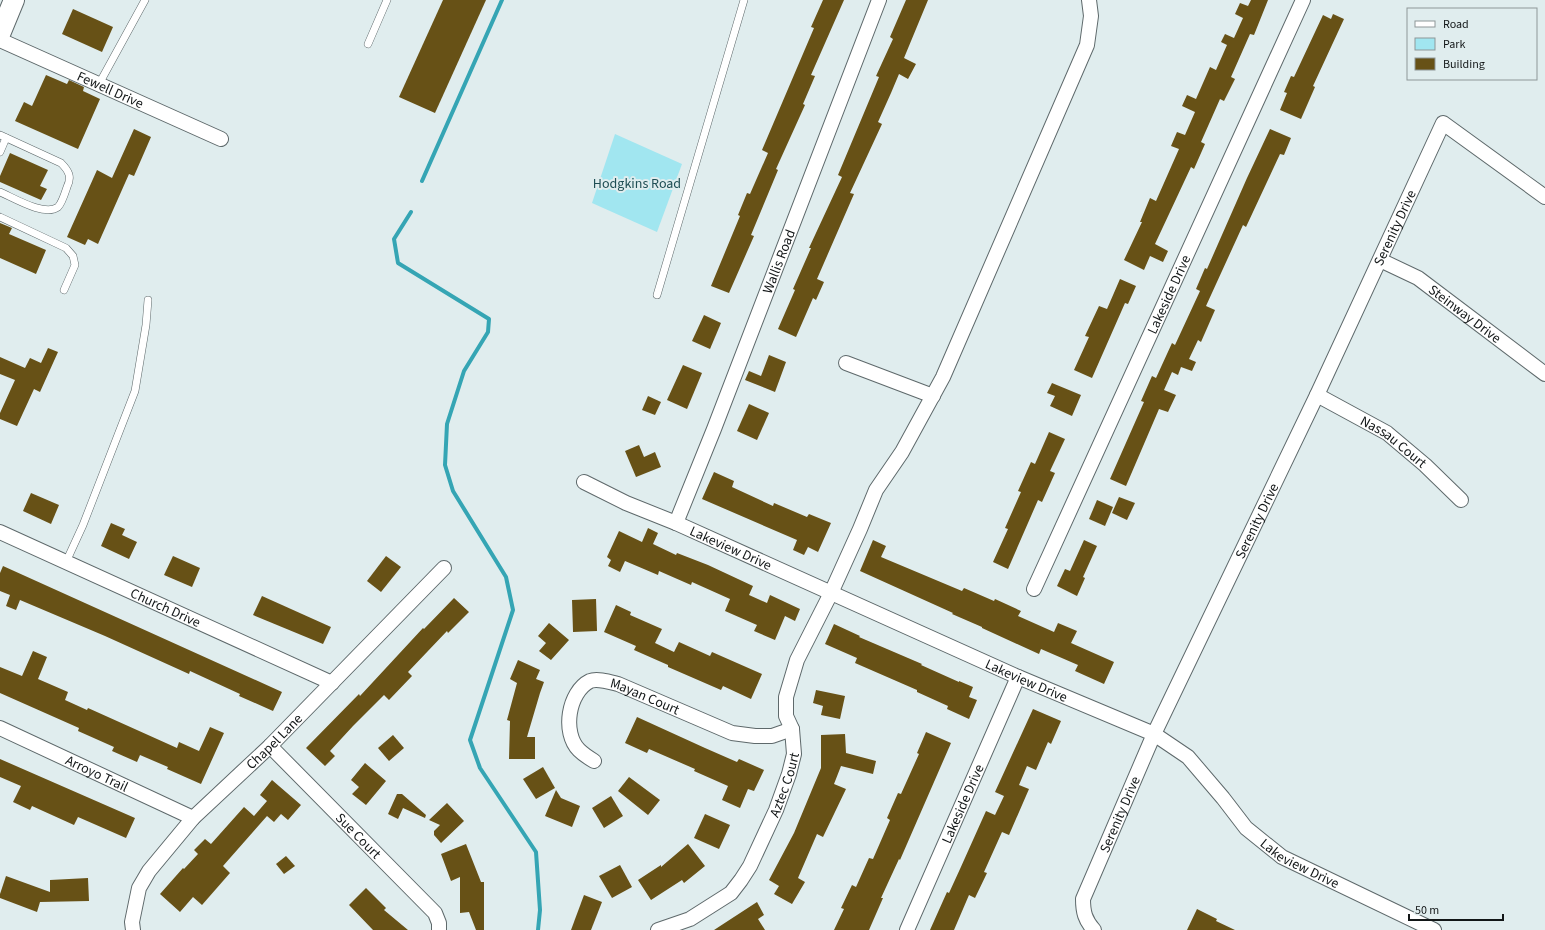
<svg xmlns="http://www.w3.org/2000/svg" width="1545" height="930" font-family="'Source Sans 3',sans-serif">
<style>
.green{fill:#a1e6f0}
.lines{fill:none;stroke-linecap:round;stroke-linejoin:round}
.stream{stroke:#35a5b4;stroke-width:4}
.building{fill:#675116}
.service-casing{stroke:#5e696b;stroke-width:8}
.minor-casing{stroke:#5e696b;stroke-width:16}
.secondary-casing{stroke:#5e696b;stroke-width:22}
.service{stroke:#fff;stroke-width:7}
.minor{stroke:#fff;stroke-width:14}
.secondary{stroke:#fff;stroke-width:20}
.labels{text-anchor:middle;stroke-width:4;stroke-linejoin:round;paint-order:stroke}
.street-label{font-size:14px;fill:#121617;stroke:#e0edee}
.park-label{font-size:14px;fill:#1f4e54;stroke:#e0edee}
</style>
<rect width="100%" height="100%" fill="#e0edee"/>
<polygon class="green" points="615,134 682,164 657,232 592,203"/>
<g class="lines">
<g class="stream">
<polyline points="422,181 502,0"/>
<polyline points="411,212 394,239 398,263 489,319 488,332 464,371 447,424 445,465 453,491 506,577 513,610 470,740 480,768 536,852 540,910 538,930"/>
</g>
</g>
<g class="building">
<polygon points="443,0 486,0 435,113 399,97"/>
<polygon points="823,0 844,0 811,75 815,76 803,104 805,105 776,169 778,170 751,235 754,236 729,293 711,286 740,216 738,215 747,193 750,194 768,153 762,150 814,28 811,27"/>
<polygon points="906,0 928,0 904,58 916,64 908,79 899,74 891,93 878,122 882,124 850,193 854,194 817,279 824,282 816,300 813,298 796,337 778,329 795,290 793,289 811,248 809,248 842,177 838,175 879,77 876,76 893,39 890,37"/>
<polygon points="1251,0 1268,0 1254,35 1250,34 1231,77 1235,79 1224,101 1220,99 1201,142 1205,144 1194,169 1191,167 1155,244 1168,251 1163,262 1150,256 1144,270 1124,260 1142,222 1140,222 1150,198 1156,201 1179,149 1171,146 1177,132 1185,135 1195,112 1182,106 1187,95 1196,99 1210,67 1216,70 1227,45 1221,42 1225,34 1234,38 1243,18 1235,14 1240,3 1248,6"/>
<polygon points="73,9 113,27 102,52 62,34"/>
<polygon points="1333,14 1344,19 1313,86 1315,87 1301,119 1280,110 1287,93 1284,92 1291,76 1294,77 1323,15 1331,19"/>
<polygon points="46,75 67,84 69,80 84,87 83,91 100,99 78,149 15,121 24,102 32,106"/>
<polygon points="134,129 151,137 134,176 129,174 98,244 88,239 85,245 67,237 97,170 112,178"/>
<polygon points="1270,129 1291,138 1284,155 1280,154 1246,227 1243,225 1206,306 1215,310 1201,342 1198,340 1189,359 1196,362 1192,371 1181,367 1178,375 1172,372 1164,390 1176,395 1168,412 1159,409 1126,486 1110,479 1144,402 1141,401 1152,376 1156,378 1172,343 1175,345 1200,291 1196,289 1205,268 1207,269 1247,178"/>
<polygon points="10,153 48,170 40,186 47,189 41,200 0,182 0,176"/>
<polygon points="0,223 12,228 9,234 46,250 36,274 0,258"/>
<polygon points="1120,279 1136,286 1128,304 1125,303 1092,378 1074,370 1089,337 1085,336 1099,306 1107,309"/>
<polygon points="704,315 721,323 710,349 692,341"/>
<polygon points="48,348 58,352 40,392 34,389 17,426 0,419 0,413 15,380 0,374 0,357 25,368 30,358 41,363"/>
<polygon points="769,355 786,362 775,392 745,380 749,371 761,376"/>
<polygon points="683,365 702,373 687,409 667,400"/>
<polygon points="1052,383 1081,395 1072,416 1050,406 1055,396 1047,393"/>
<polygon points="648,396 661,402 655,415 642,410"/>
<polygon points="749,404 769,413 757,440 737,431"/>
<polygon points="1049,432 1065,439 1050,471 1055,473 1042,502 1038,500 1008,569 993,562 1008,529 1005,528 1021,492 1018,491 1031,462 1035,464"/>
<polygon points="639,445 644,457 655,452 661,467 636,477 625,451"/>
<polygon points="714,472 734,481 732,487 773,506 774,503 807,517 809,514 831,523 818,552 808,547 804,555 793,550 797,540 702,499"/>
<polygon points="31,493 59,505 51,524 23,511"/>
<polygon points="1119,497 1135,503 1127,520 1112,513"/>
<polygon points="1097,500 1113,507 1105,526 1089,519"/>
<polygon points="111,523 125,529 122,535 137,542 129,559 101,546"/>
<polygon points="648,528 658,533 653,544 676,555 677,553 708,565 753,586 749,595 767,603 770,595 800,609 795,621 785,616 775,640 754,631 757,625 725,611 730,599 692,582 691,585 659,571 658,575 625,561 620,572 608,566 611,560 607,557 619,531 642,542"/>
<polygon points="873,540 886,546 881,557 962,591 964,588 994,601 995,599 1021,611 1018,616 1054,632 1058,623 1077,631 1071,643 1114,662 1104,684 1075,671 1078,665 1041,649 1039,654 982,628 982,627 952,614 953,613 860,571"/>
<polygon points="1084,540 1097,546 1083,577 1085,578 1077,596 1057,586 1065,569 1070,571"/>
<polygon points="173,556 200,568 192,587 164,575"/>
<polygon points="386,556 401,567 381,592 367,581"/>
<polygon points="3,566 282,692 273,711 239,696 240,694 190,671 189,674 105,636 20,600 16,610 6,606 10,595 0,591 0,573"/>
<polygon points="262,596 331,627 323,644 253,615"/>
<polygon points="454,598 469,612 448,633 447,631 408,672 412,676 389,700 384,695 353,726 330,751 335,756 325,766 306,748 359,694 360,696 423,628 424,629"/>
<polygon points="596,599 597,631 573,632 572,600"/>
<polygon points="616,605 631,612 630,615 662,629 655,643 674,652 679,642 710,656 712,652 762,674 751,699 723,686 721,690 668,667 668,665 634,650 636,646 604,632"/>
<polygon points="549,623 569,640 551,660 539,651 546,643 538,636"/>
<polygon points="834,624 860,636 859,637 922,664 921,665 959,682 959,681 973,687 969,697 977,700 969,719 947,709 948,706 917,692 917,690 855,663 857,658 825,644"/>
<polygon points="33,651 47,657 38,679 68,692 65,700 87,710 88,708 177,748 179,742 199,751 210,727 224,733 201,784 167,769 168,767 140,755 137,762 112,751 114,747 78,731 79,728 0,693 0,667 22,676"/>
<polygon points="518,660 540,670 536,679 544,682 540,693 527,737 535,737 535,759 509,759 510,721 507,720 517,683 510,679"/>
<polygon points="816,690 845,696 840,719 821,715 823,706 813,703"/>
<polygon points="1033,709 1061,721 1051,744 1048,742 1036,770 1027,766 1019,785 1029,789 1009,835 1002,832 984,872 987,873 975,898 969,895 954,930 930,930 947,892 949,893 960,869 986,811 995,815 1004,796 995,792"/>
<polygon points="637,717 705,748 737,762 739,759 764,770 754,791 748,789 740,808 722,800 728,786 694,771 695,769 649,749 647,753 625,743"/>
<polygon points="926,732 951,743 900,860 899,859 881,898 883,898 869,930 834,930 844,909 841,908 852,885 856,887 869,858 873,859 890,820 887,818 898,793 901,794 919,754 917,753"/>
<polygon points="845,734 846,753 876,761 873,774 841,766 834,784 846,789 823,837 817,834 798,878 805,882 792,904 774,894 779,886 769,880 794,833 821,768 821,735"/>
<polygon points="393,735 404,748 389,761 378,748"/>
<polygon points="0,759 135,818 126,838 78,817 74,825 32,806 30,810 13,802 21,786 0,777"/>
<polygon points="365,763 386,781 366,805 352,794 359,787 351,780"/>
<polygon points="543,767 555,788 536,799 523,779"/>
<polygon points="629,777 660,800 648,815 618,791"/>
<polygon points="272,780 301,805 288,820 281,814 274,822 267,816 223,866 230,873 202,905 193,897 180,912 160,894 183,868 184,869 198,854 194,850 205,839 211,844 244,807 254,816 267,801 260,795"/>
<polygon points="556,790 561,798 580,806 572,827 545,816"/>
<polygon points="397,794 402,794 426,815 425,818 403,808 398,819 388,814"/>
<polygon points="611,796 623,816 604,828 592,808"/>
<polygon points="447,803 464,821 441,843 434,835 434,831 440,825 429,820"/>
<polygon points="705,814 730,825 719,849 694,838"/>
<polygon points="466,844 481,882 484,882 484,930 476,930 469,912 460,913 460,877 451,881 441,854"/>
<polygon points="688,844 705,866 684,883 682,880 651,900 638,880 661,865 661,867"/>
<polygon points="286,856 295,866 284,874 276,864"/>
<polygon points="620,865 632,887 612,898 599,876"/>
<polygon points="6,876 50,892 50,880 88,878 89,901 40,902 37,912 0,898 0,894"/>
<polygon points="366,888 386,908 384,910 408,930 373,930 349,905"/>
<polygon points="584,895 602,902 591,930 571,930"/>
<polygon points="757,902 764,915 758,919 765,930 714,930"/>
<polygon points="1197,909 1217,919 1216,921 1235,930 1187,930"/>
</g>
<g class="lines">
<g class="service-casing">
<g id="service">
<polyline points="368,44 387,0"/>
<polyline points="99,84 145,0"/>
<path d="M 0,135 L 61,163 C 69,171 72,177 67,187 C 65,193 62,203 58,207 C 45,217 14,198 0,192"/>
<polyline points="0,152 6,138"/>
<polyline points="0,217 66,248 73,256 75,265 64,290"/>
<polyline points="657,295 744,0"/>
<polyline points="66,562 83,525 135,391 146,325 148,300"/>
</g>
</g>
<g class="minor-casing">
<g id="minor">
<path id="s1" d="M 0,40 L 221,139"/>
<path id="s2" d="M 1380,260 L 1418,278 L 1545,374"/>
<polyline points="846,363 933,396"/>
<path id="s3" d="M 1317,395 L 1387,433 L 1425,465 L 1461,500"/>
<path id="s4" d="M 584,482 L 626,503 L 676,523 L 1018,677 L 1154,734 L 1188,757 L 1223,798 L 1246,828 L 1282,857 L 1434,930"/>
<path id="s5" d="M 676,523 L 714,429 L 879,0"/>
<path id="s6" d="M 0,532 L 332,683"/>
<path id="s7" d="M 1034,589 L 1303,0"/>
<path id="s8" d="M 0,728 L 193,818"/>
<path id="s9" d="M 270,746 L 435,913 L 439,923 L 439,930"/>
<path id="s10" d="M 594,761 C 589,758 583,754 579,750 C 562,733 568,692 590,681 C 597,678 610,682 618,684 L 732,733 L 755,736 L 772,736 L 792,729"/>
<path id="s11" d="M 133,930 L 132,922 L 139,888 L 149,871 L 193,818 L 270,746 L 444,568"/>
<path id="s12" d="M 658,930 L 690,919 L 731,893 L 741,880 L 750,866 L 776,810 L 789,774 L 794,754 L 792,729 L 786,716 L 786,697 L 797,660 L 831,593 L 860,529 L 876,490 L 902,452 L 943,377 L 1087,45 L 1091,16 L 1089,0"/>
<path id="s13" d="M 907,930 L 1018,677"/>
<path id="s14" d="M 1094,930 C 1085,920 1083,912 1083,899 L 1154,734 L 1317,395 L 1443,123 L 1545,197"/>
</g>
</g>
<g class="secondary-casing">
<polyline id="secondary" points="0,34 14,0"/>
</g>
<use href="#service" class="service"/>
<use href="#minor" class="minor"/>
<use href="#secondary" class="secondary"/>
</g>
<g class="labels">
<g class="street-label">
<text dy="5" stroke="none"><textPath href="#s1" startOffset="121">Fewell Drive</textPath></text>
<text dy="5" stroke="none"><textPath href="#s14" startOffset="774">Serenity Drive</textPath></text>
<text dy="5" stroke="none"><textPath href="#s5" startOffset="281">Wallis Road</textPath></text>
<text dy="5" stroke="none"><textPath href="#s7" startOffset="324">Lakeside Drive</textPath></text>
<text dy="5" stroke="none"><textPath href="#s2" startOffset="101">Steinway Drive</textPath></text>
<text dy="5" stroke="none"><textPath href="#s3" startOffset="90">Nassau Court</textPath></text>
<text dy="5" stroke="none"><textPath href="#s14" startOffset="450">Serenity Drive</textPath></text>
<text dy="5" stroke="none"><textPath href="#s4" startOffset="161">Lakeview Drive</textPath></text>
<text dy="5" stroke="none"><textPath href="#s6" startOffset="182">Church Drive</textPath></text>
<text dy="5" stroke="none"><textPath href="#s4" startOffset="485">Lakeview Drive</textPath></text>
<text dy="5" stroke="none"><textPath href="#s10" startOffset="155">Mayan Court</textPath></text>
<text dy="5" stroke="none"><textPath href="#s11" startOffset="243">Chapel Lane</textPath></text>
<text dy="5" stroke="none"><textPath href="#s8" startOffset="107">Arroyo Trail</textPath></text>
<text dy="5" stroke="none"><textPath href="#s12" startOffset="204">Aztec Court</textPath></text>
<text dy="5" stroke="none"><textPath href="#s13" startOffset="138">Lakeside Drive</textPath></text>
<text dy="5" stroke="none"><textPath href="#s14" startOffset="126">Serenity Drive</textPath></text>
<text dy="5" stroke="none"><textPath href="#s9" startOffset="126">Sue Court</textPath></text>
<text dy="5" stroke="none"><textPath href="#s4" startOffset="821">Lakeview Drive</textPath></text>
</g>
<g class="park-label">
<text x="637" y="188">Hodgkins Road</text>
</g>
</g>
<rect x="1407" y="8" width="130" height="72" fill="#e0edee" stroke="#8e9798"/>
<rect x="1415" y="21" width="20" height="6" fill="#ffffff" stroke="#8e9798"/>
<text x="1443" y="28" font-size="12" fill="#121617">Road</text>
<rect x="1415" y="38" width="20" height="12" fill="#a1e6f0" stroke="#8e9798"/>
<text x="1443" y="48" font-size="12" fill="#121617">Park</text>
<rect x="1415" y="58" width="20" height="12" fill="#675116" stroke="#8e9798"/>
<text x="1443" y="68" font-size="12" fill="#121617">Building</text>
<path d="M1409 914v6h94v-6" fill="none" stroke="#121617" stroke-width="2"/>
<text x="1415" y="914" font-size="12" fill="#121617" stroke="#e0edee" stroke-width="3" paint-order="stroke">50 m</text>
</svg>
